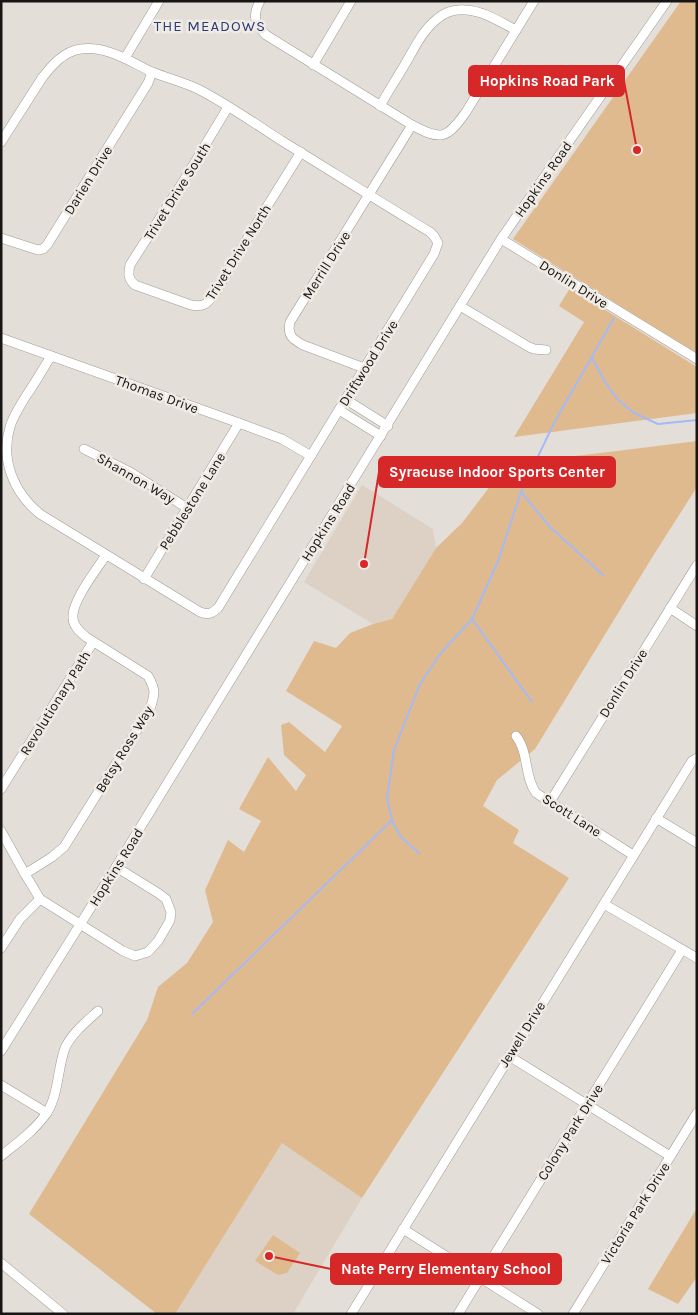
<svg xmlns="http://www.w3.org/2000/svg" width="698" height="1315" font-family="Karla,sans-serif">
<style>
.built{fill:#ddd1c5}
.green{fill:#e0ba8f}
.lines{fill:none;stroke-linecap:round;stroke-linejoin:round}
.stream{stroke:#a5baf5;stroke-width:2}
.minor-casing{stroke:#a19b96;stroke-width:10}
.minor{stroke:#fff;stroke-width:9}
.labels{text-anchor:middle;stroke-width:5;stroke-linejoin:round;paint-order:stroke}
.street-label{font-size:14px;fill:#171513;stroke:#f1ebe5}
.neighbourhood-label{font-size:15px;letter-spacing:1px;fill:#2b3b74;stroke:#f1ebe5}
.leader{fill:none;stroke:#d62828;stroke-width:2}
.callout-dot{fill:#d62828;stroke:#f1ebe5;stroke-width:2}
.callout{fill:#d62828;stroke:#d62828;stroke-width:2}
.callout-label{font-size:15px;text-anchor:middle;font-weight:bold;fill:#fff}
</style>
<rect width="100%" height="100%" fill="#e4ded8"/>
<g class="built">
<polygon points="362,485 433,529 436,548 392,619 373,624 304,582"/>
<polygon points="282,1142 362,1198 293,1314 175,1314"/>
</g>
<g class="green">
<polygon points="681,1 697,1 697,354 513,239"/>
<polygon points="570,288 697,367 697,413 514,437 584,322 559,306"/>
<polygon points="697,441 697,487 653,556 535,749 497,780 483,806 519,830 513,843 569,878 362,1198 282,1143 175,1314 157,1314 29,1214 147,1020 158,987 187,963 213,922 205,890 228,840 244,852 261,821 239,809 268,757 296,791 306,775 284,755 281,725 289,722 325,752 342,726 286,691 314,641 336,648 350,633 373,624 392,619 436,548 462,523 507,464 625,450"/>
<polygon points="697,1208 697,1277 678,1304 648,1289"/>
<polygon points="273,1235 300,1253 287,1273 278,1275 255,1261"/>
</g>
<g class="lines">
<g class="stream">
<polyline points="592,358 605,382 618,400 634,413 658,424 697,420"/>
<polyline points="521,492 550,527 603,575"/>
<polyline points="472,619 532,702"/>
<polyline points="392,821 401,837 419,853"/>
<polyline points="192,1014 392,820 387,798 394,750 420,684 440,654 472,619 498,561 521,492 554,423 614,318"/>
</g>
<g class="minor-casing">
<g id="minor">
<path d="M 260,1 C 252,16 255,24 266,35 L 412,125 C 441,141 447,139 466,112 L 534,1"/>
<polyline points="125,58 159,1"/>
<polyline points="313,65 351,1"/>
<path d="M 380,106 C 389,90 399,75 408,59 C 416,45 424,29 437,19 C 445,12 456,9 466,10 C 484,11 500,22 516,30"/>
<path d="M 228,107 L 186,177 L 130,265 C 128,274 128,279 135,285 L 191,305 C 203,307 206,305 214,295 L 250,234 L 301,152"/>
<path d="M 1,142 L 42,78 C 52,65 64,51 81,49 C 107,46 129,61 152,72 C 167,78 183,82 198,89 C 227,104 254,123 282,141 C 331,171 380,202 430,232 L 434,236 L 438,243 L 434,254 L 218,608 C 211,614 208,615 200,612 L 40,514 C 14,493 0,460 10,427 C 13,416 20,406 26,396 C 35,383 43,369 51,356"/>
<polyline points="1,238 38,250 43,249 47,245 148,83 152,72"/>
<polyline points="501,239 697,359"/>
<polyline points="460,306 529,347 534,349 546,350"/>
<polyline points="1,338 239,423 282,439 311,456"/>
<path d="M 364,368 L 303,345 C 292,339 287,335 290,322 L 412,125"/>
<polyline points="345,399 388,426"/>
<polyline points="339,410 381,436"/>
<polyline points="84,449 130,472 187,508"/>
<polyline points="144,579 239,423"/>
<polyline points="670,608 697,626"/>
<path d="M 516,736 C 529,752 524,777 536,793 L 633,855"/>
<polyline points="1,789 93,642"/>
<polyline points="550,802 697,565"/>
<polyline points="656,818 697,843"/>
<polyline points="1,831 25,874 40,899 123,951 135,956 148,952 158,941 168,924 170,920 171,912 166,899 158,893 116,867"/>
<path d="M 25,874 L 52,857 L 64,847 L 150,709 C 155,694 156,690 148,676 L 86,637 C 80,632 73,626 73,618 C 71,602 97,569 106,555"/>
<polyline points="604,904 697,958"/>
<polyline points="1,948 20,919 40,899"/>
<polyline points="1,1051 116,867 501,239 667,1"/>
<polyline points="509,1056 670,1156"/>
<polyline points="1,1085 47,1113"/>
<path d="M 1,1156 C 17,1143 34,1131 46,1114 C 59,1095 57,1070 65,1048 C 72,1033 86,1022 98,1011"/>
<polyline points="403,1229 538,1314"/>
<polyline points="1,1263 63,1314"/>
<polyline points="351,1314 692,761 697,758"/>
<polyline points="458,1314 682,950"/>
<polyline points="573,1314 697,1113"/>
</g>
</g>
<use href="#minor" class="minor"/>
</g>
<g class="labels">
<g class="street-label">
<text transform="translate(543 179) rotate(-55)" y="5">Hopkins Road</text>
<text transform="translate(88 180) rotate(-58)" y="5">Darien Drive</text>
<text transform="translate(177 191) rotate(-58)" y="5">Trivet Drive South</text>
<text transform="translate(238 252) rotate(-58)" y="5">Trivet Drive North</text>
<text transform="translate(326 265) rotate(-58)" y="5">Merrill Drive</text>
<text transform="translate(574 284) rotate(32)" y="5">Donlin Drive</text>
<text transform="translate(368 363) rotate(-58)" y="5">Driftwood Drive</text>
<text transform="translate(157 394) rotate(20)" y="5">Thomas Drive</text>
<text transform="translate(136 478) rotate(30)" y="5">Shannon Way</text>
<text transform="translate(192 501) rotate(-58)" y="5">Pebblestone Lane</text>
<text transform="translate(328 522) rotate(-58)" y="5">Hopkins Road</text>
<text transform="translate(623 683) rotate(-58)" y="5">Donlin Drive</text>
<text transform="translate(55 703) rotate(-58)" y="5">Revolutionary Path</text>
<text transform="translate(124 749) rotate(-59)" y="5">Betsy Ross Way</text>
<text transform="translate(572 815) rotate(33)" y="5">Scott Lane</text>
<text transform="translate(116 867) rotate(-58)" y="5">Hopkins Road</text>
<text transform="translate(522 1034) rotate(-58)" y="5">Jewell Drive</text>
<text transform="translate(570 1132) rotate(-58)" y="5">Colony Park Drive</text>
<text transform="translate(635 1213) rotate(-58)" y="5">Victoria Park Drive</text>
</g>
<g class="neighbourhood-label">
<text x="210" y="31">THE MEADOWS</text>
</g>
</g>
<path class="leader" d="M637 150L624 81M364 564L379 472M269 1256L331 1269"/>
<g class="callout-dot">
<circle cx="637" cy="150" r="5"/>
<circle cx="364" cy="564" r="5"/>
<circle cx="269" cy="1256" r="5"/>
</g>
<g class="callout">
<rect x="469" y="66" width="155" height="30" rx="5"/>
<rect x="379" y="457" width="236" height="30" rx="5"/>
<rect x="331" y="1254" width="230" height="30" rx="5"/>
</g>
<g class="callout-label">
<text x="547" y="86">Hopkins Road Park</text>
<text x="497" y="477">Syracuse Indoor Sports Center</text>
<text x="446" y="1274">Nate Perry Elementary School</text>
</g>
<rect width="698" height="1315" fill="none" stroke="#171513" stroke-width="5"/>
</svg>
